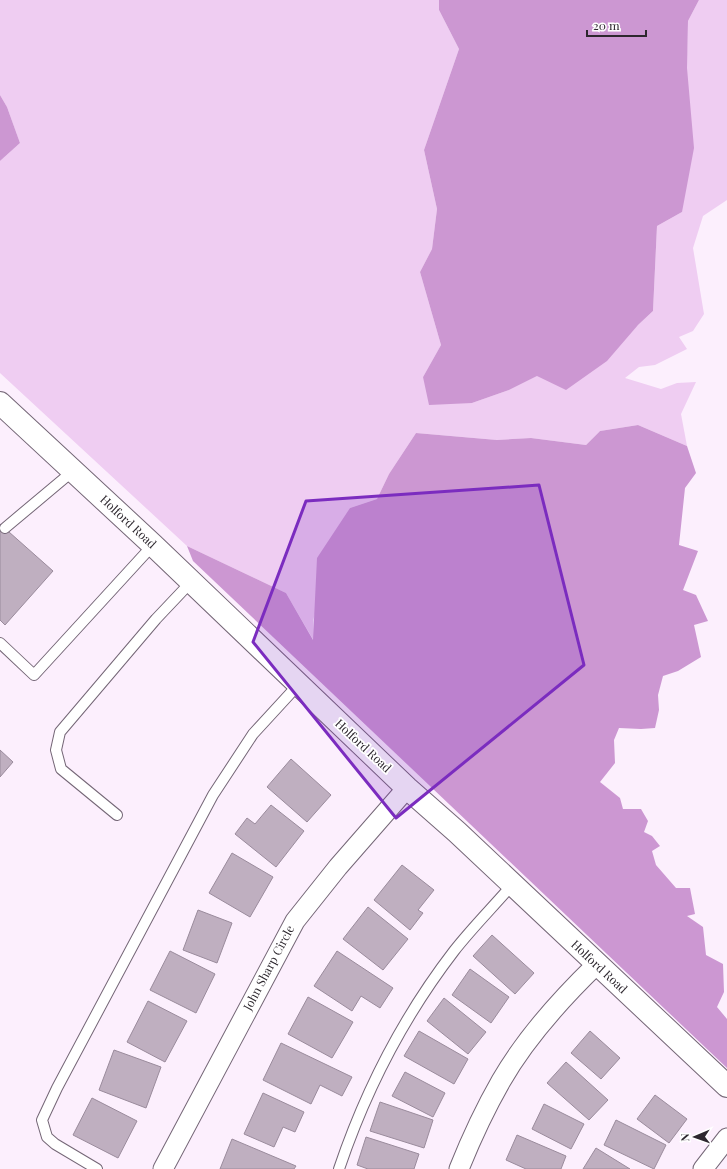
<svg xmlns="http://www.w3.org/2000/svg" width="727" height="1169" font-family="'Playfair Display',serif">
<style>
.green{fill:#efcdf2}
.forest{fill:#cc97d2}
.building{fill:#bfafc0;stroke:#9a8b9c}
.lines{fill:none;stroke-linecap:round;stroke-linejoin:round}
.lane-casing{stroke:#746676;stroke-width:12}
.street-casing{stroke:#746676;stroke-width:21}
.secondary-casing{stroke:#746676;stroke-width:24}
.lane{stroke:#fff;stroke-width:10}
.street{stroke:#fff;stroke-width:19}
.secondary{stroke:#fff;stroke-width:22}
.marked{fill:#7b2cbf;fill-opacity:0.2;stroke:#7b2cbf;stroke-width:3;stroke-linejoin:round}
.labels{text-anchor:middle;stroke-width:3.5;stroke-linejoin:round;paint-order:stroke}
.street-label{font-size:12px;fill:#2d272e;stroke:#fff}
</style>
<rect width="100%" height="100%" fill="#fceffd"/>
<polygon class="green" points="0,0 439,0 439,10 459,49 424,150 437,209 432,249 420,272 441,345 423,377 472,403 509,390 638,325 653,311 657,226 682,212 688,21 699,0 727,0 727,200 703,216 693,248 704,314 693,331 679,337 687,349 655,365 639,367 625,378 661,389 677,383 696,382 681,414 687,446 638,425 600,431 586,445 531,438 497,440 416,433 389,474 377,499 350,508 313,620 314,641 286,593 187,546 0,373 0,161 20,143 7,107 0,95"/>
<g class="forest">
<polygon points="439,0 699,0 688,21 687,68 694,148 682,212 657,226 653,311 638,325 607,361 566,390 537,376 509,390 472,403 429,405 423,377 441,345 420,272 432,249 437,209 424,150 459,49 439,10"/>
<polygon points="0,95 7,107 20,143 0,161"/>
<polygon points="638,425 687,446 696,473 685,488 679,545 698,551 683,590 696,595 708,621 694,625 701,657 678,671 663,676 658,695 659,710 655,728 641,729 619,728 614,740 615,763 600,782 620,798 623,809 641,809 648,821 644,832 652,836 660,846 652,851 656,865 676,888 690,888 695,914 687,916 703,927 706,955 723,964 724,992 717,1007 727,1019 727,1068 193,561 187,546 286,593 313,640 317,558 350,508 377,499 389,474 416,433 497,440 531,438 586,445 600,431"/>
</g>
<g class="building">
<polygon points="0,524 53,571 5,625 0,620"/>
<polygon points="0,750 13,762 0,777"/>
<polygon points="291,759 331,795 307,822 267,787"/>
<polygon points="271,805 304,831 276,867 235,834 247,818 255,824"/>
<polygon points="232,853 273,877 250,917 209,893"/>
<polygon points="402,865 434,890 418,910 423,913 410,930 374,900"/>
<polygon points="368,907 408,939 383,970 343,939"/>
<polygon points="198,910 232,923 217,963 183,950"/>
<polygon points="492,935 534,973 515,994 473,956"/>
<polygon points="170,951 215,974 196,1013 150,990"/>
<polygon points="337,951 393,988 380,1008 361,996 352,1011 314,986"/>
<polygon points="470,969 509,997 491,1023 452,995"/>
<polygon points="308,997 353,1022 332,1058 288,1034"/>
<polygon points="444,998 486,1032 468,1054 427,1021"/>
<polygon points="148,1001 187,1021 165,1062 127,1042"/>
<polygon points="419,1031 468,1059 454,1084 404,1056"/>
<polygon points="590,1031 620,1058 601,1079 571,1053"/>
<polygon points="281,1043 352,1077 342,1096 320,1085 311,1104 263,1080"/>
<polygon points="114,1050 161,1067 146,1108 99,1090"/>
<polygon points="566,1062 608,1100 589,1120 547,1083"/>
<polygon points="405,1072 445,1093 433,1117 392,1096"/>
<polygon points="263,1093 304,1112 295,1132 283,1127 274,1147 244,1134"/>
<polygon points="655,1095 687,1119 669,1143 637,1119"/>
<polygon points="92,1098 137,1121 118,1158 73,1135"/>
<polygon points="380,1102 433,1120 424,1148 370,1131"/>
<polygon points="544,1104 584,1124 571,1149 532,1129"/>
<polygon points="616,1120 666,1145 654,1169 604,1145"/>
<polygon points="517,1135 566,1156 561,1169 526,1169 506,1160"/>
<polygon points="366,1137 419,1154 414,1169 368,1169 357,1165"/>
<polygon points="232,1139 296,1166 294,1169 220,1169"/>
<polygon points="596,1148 630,1169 583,1169"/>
</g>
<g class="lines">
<g class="lane-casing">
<g id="lane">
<polyline points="5,528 73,471"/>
<polyline points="0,643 34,675 153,545"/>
<polyline points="117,815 61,769 56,750 60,732 156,619 191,582"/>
<polyline points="97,1169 55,1144 47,1137 42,1120 57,1088 213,795 253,734 298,685"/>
<path d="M 339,1169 C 365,1092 404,1016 454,951 C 472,928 493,907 512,885"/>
</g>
</g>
<g class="street-casing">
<g id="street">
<polyline points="163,1169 295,921 338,867 407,788"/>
<path d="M 459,1169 C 471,1139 485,1109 501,1081 C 525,1039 562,998 596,965"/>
<polyline points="703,1169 727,1138"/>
</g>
</g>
<g class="secondary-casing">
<polyline id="secondary" points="0,403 153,545 407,788 457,832 727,1086"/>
</g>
<use href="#lane" class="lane"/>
<use href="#street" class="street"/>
<use href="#secondary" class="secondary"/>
</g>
<path class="marked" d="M 539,485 L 584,665 L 396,818 L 253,642 L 306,501 Z"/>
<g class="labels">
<g class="street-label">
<text transform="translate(128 522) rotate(43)" y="4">Holford Road</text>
<text transform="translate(363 746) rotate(43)" y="4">Holford Road</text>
<text transform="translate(599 967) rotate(43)" y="4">Holford Road</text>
<text transform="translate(269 968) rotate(-62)" y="4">John Sharp Circle</text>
</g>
</g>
<g transform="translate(695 1137) rotate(268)" stroke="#ffffff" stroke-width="3" paint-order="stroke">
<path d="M0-3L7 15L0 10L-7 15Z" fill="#2d272e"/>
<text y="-6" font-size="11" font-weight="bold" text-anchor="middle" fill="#2d272e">N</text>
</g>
<path d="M587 30v6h59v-6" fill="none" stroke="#2d272e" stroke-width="2"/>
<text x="593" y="30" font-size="12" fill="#2d272e" stroke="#ffffff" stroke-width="3" paint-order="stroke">20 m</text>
</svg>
